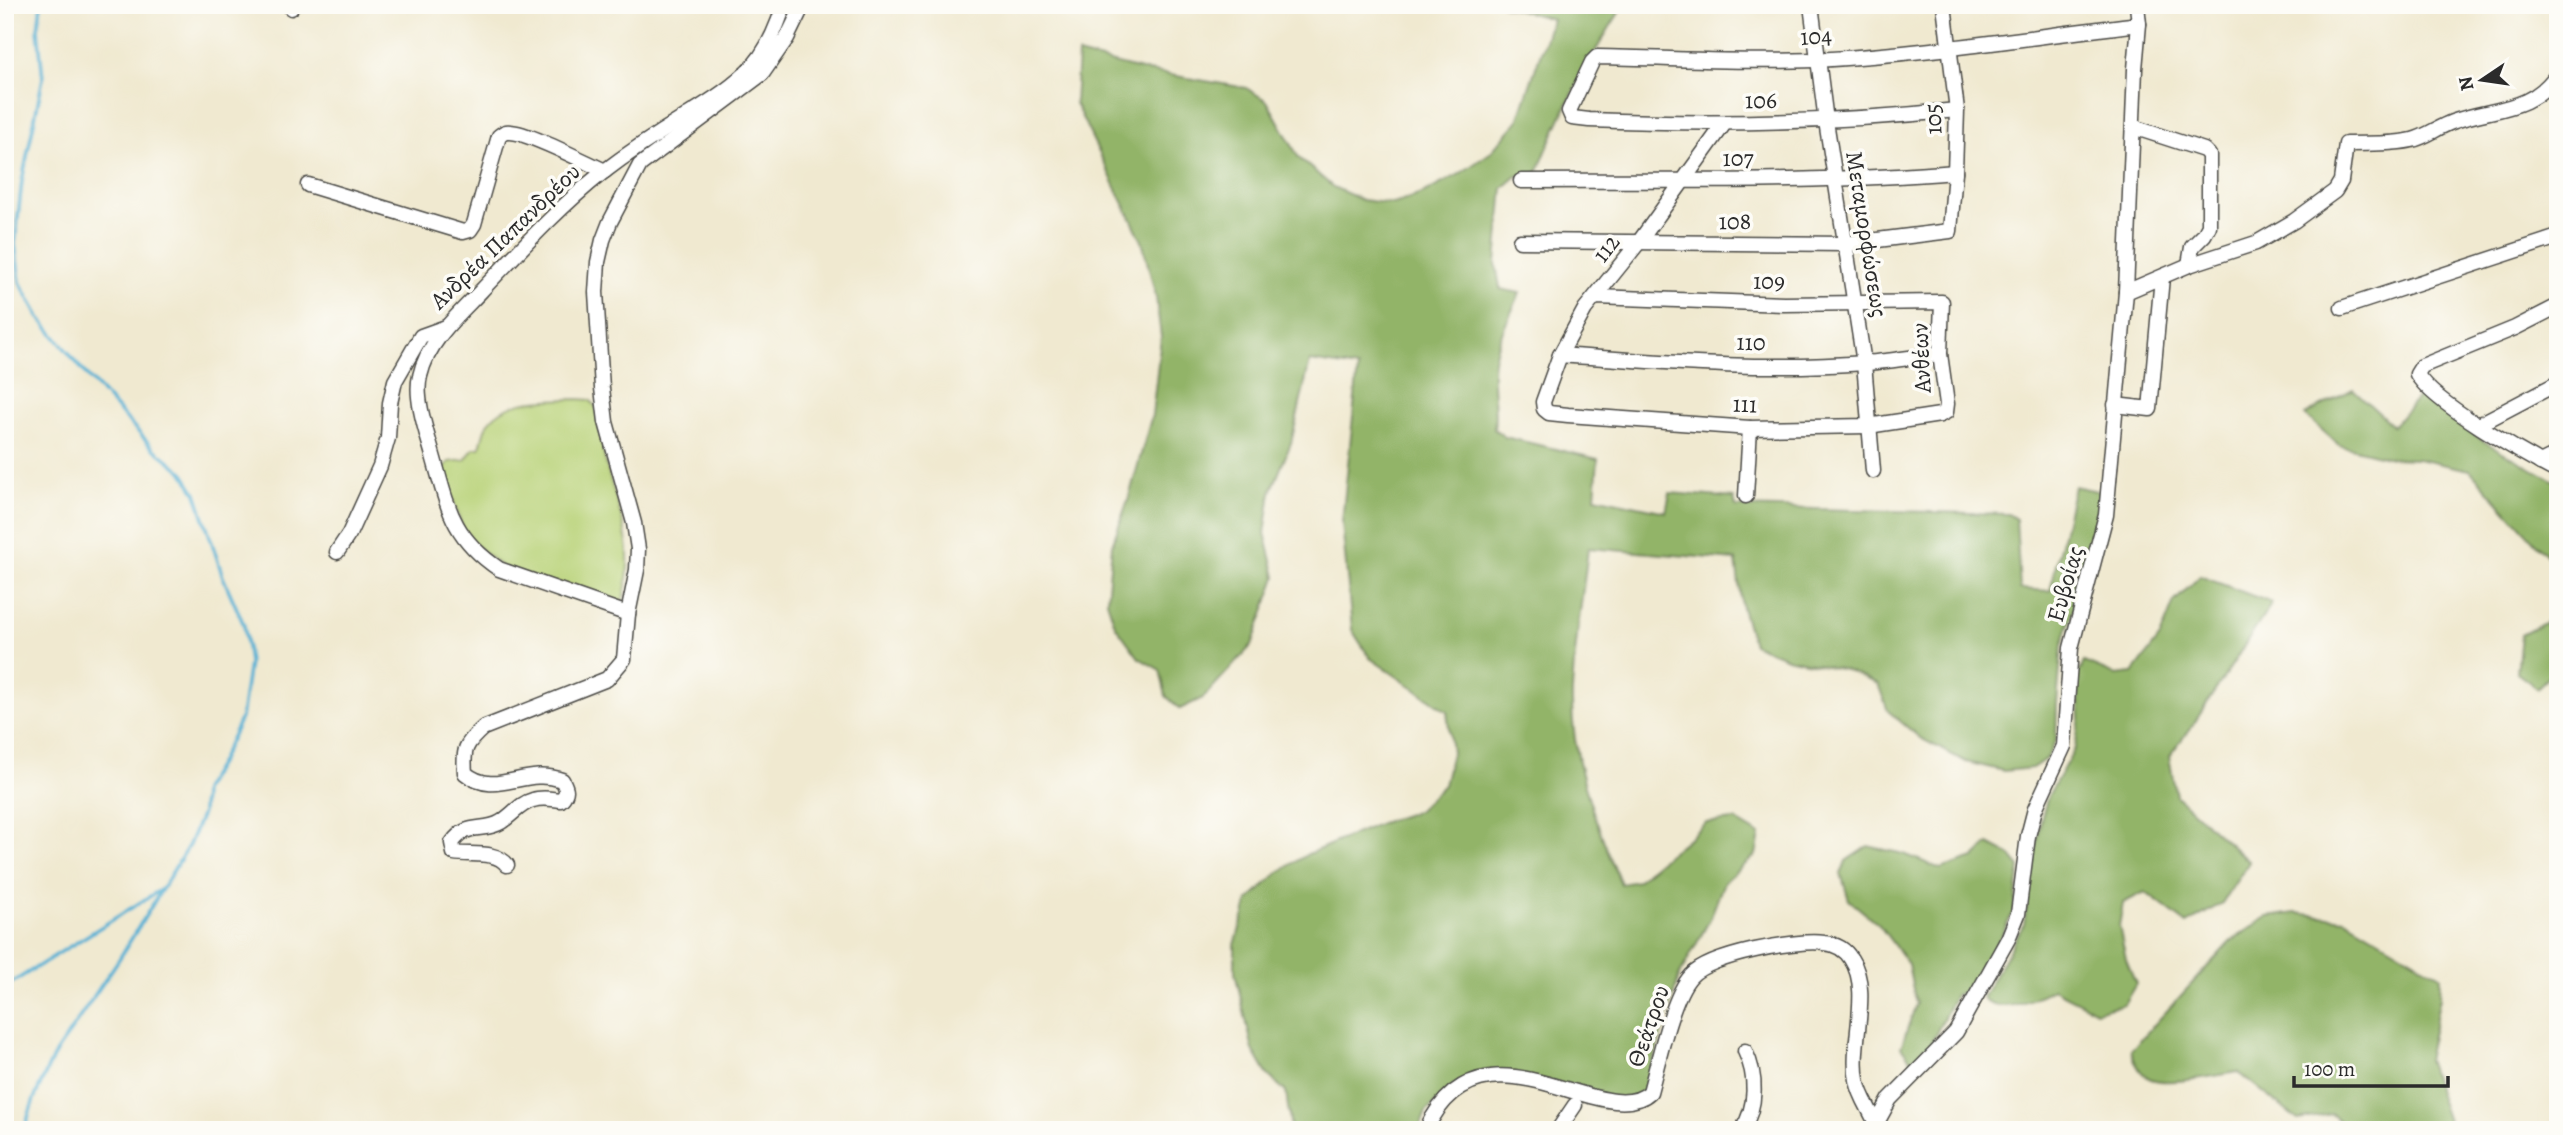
<svg xmlns="http://www.w3.org/2000/svg" width="2563" height="1135" font-family="Alegreya,serif">
<style>
.green{fill:#b8d277;stroke:#727e51;stroke-width:2}
.forest{fill:#92b468;stroke:#5e704a;stroke-width:2}
.lines{fill:none;stroke-linecap:round;stroke-linejoin:round}
.stream{stroke:#57b1d4;stroke-width:3.5}
.minor-casing{stroke:#494844;stroke-width:17}
.minor{stroke:#fff;stroke-width:14}
.labels{text-anchor:middle;stroke-width:7;stroke-linejoin:round;paint-order:stroke}
.street-label{font-size:24px;fill:#2b2b2b;stroke:#fdfcf7}
</style>
<rect width="100%" height="100%" fill="#fdfcf7"/>
<filter id="ink" filterUnits="userSpaceOnUse"><feTurbulence type="fractalNoise" baseFrequency=".0143" numOctaves="2"/><feDisplacementMap in="SourceGraphic" scale="14" xChannelSelector="R" yChannelSelector="G"/><feConvolveMatrix kernelMatrix="1 2 1 2 8 2 1 2 1" color-interpolation-filters="sRGB"/></filter>
<filter id="wash" filterUnits="userSpaceOnUse"><feTurbulence type="fractalNoise" baseFrequency=".00686" numOctaves="4" result="noise"/><feDisplacementMap in="SourceGraphic" scale="28" xChannelSelector="R" yChannelSelector="G"/><feGaussianBlur stdDeviation="1.57" result="paint"/><feColorMatrix in="noise" values="0 0 0 0 0 0 0 0 0 0 0 0 0 0 0 0 0 1.4 0 .05"/><feComposite in="paint" operator="in"/></filter>
<g filter="url(#wash)">
<rect width="100%" height="100%" fill="#f0e9d0"/>
<path class="green" d="M 578,399 L 590,400 L 596,407 C 599,425 601,443 605,460 C 619,515 639,548 621,607 L 502,567 L 466,538 L 443,470 L 449,462 L 465,460 L 474,448 L 480,448 C 482,441 483,433 486,427 C 503,396 549,400 578,399 Z"/>
<g class="forest">
<path d="M 1501,5 L 1624,5 C 1586,63 1561,112 1536,176 L 1517,176 L 1503,188 L 1496,263 L 1500,289 L 1520,293 C 1509,319 1493,345 1493,373 C 1492,392 1497,410 1494,429 L 1505,437 L 1598,459 L 1595,497 L 1666,512 L 1670,493 L 1734,498 L 1736,507 L 2008,514 L 2016,519 L 2020,589 L 2050,591 L 2074,486 L 2102,492 L 2095,543 L 2062,645 L 2057,703 L 2056,740 L 2047,758 L 2032,768 L 2004,771 L 1966,762 L 1920,738 L 1888,711 L 1878,684 L 1845,670 L 1787,658 L 1753,644 L 1742,608 L 1736,560 L 1588,548 C 1583,596 1574,645 1572,692 C 1570,759 1596,824 1621,884 L 1638,881 C 1658,859 1684,845 1705,823 L 1735,820 L 1760,835 L 1756,855 L 1724,882 L 1710,919 L 1680,974 L 1644,1090 L 1619,1107 L 1605,1108 L 1522,1082 L 1487,1075 L 1454,1085 L 1426,1112 L 1419,1130 L 1291,1130 L 1286,1092 L 1267,1074 L 1253,1050 L 1235,973 L 1235,945 L 1248,901 L 1279,872 L 1308,854 L 1381,823 L 1417,811 L 1444,785 L 1452,753 L 1447,711 L 1370,658 L 1352,630 L 1342,522 L 1358,368 L 1310,361 L 1291,443 L 1271,492 L 1265,533 L 1276,577 L 1252,645 L 1203,698 L 1180,709 L 1166,696 L 1160,670 L 1139,658 L 1115,625 L 1107,601 L 1112,545 L 1129,497 L 1152,415 L 1161,337 L 1156,297 L 1142,241 L 1075,103 L 1078,54 L 1141,70 L 1246,88 L 1267,101 L 1299,158 L 1333,187 L 1362,200 L 1394,204 L 1424,193 L 1458,175 L 1490,153 L 1518,121 L 1552,19 Z"/>
<polygon points="2353,389 2393,426 2421,394 2485,442 2558,483 2558,568 2470,470 2417,459 2391,458 2339,445 2305,415"/>
<path d="M 2200,576 L 2272,603 L 2193,725 L 2169,756 L 2176,796 L 2249,862 L 2222,903 L 2187,924 L 2145,892 L 2123,903 L 2119,926 L 2126,959 L 2136,984 L 2124,1004 L 2096,1011 L 2053,989 C 2032,999 2004,1016 1982,998 L 2024,924 L 2041,820 L 2048,796 L 2075,748 L 2080,718 L 2077,676 L 2084,662 L 2115,675 L 2133,673 L 2160,637 L 2174,602 Z"/>
<polygon points="2558,616 2558,667 2537,688 2517,673 2521,635"/>
<polygon points="1989,844 2010,855 2020,867 2014,911 1974,988 1955,995 1927,1052 1911,1060 1901,1047 1916,1004 1908,964 1879,925 1849,900 1841,874 1846,861 1868,846 1904,854 1941,869 1974,858"/>
<path d="M 2296,913 L 2345,919 L 2441,976 L 2440,997 L 2427,1060 L 2451,1130 L 2349,1130 L 2332,1114 L 2298,1120 L 2238,1072 C 2218,1075 2166,1087 2149,1078 C 2138,1072 2135,1061 2131,1050 L 2230,942 L 2267,917 Z"/>
</g>
<g class="lines">
<g class="stream">
<polyline points="5,987 160,890"/>
<polyline points="24,1130 34,1099 53,1057 119,959 189,845 202,813 203,790 220,762 241,718 249,663 244,625 223,577 196,493 182,471 153,448 89,378 39,317 20,282 15,244 22,181 43,78 38,29 41,5"/>
</g>
</g>
</g>
<g filter="url(#ink)">
<g class="lines">
<g class="minor-casing">
<g id="minor">
<polyline points="1811,5 1826,121 1864,363 1873,471"/>
<polyline points="291,8 292,5"/>
<path d="M 1957,110 C 1834,123 1712,125 1589,120 L 1572,118 L 1569,111 L 1592,62 L 1597,57 C 1670,58 1743,63 1816,60 C 1924,54 2031,37 2139,24"/>
<polyline points="2133,127 2204,150 2209,155 2209,226 2204,235 2192,247 2189,265"/>
<path d="M 1521,181 C 1666,180 1811,184 1955,172"/>
<path d="M 308,185 L 463,232 L 470,230 L 474,224 L 499,136 C 504,133 504,131 510,132 C 528,132 585,162 605,171"/>
<polyline points="1520,241 1845,244 1950,231 1955,172 1957,110 1944,5"/>
<path d="M 2126,292 L 2189,265 L 2256,243 L 2294,221 L 2335,191 L 2341,181 L 2346,144 C 2368,143 2391,145 2412,140 C 2426,137 2438,127 2452,122 C 2493,107 2531,113 2558,73"/>
<polyline points="1596,297 1784,304 1942,302 1940,354 1947,404 1946,412 1940,415 1868,426 1750,428 1568,415 1549,413 1544,409 1543,402 1560,355 1585,309 1639,242 1724,124"/>
<path d="M 2558,306 L 2515,328 L 2422,366 L 2417,374 C 2431,402 2527,456 2558,472"/>
<polyline points="2342,308 2558,237"/>
<path d="M 1560,355 C 1661,362 1764,371 1865,363 C 1890,361 1915,357 1940,354"/>
<polyline points="2115,405 2150,409 2162,277"/>
<polyline points="2478,425 2558,383"/>
<polyline points="2540,463 2558,454"/>
<polyline points="1746,496 1750,428"/>
<polyline points="337,552 349,534 380,466 388,438 390,403 395,381 421,336 446,327"/>
<path d="M 628,614 L 499,569 C 453,538 448,509 434,459 C 428,437 414,398 420,376 C 428,341 457,316 481,291 C 520,250 558,208 602,173 C 628,153 657,134 685,117 C 709,102 734,87 753,66 C 768,49 777,27 784,5"/>
<path d="M 507,865 C 496,850 471,856 454,853 L 452,843 C 467,821 483,833 501,822 C 512,815 521,803 533,800 C 542,797 551,799 561,800 C 568,792 567,789 562,780 C 524,766 496,799 465,773 C 463,749 465,744 483,728 L 607,679 L 624,659 L 628,614 L 637,570 L 638,549 L 634,523 L 606,422 L 602,388 L 596,292 L 598,262 L 603,240 L 610,222 L 640,165 L 762,74 L 787,38 L 803,5"/>
<path d="M 1426,1130 C 1481,1010 1604,1135 1650,1092 C 1658,1063 1672,996 1691,976 C 1710,955 1797,939 1824,943 C 1835,944 1845,949 1851,959 C 1872,990 1850,1044 1857,1080 C 1860,1098 1873,1113 1878,1129"/>
<polyline points="1558,1130 1575,1105"/>
<path d="M 1742,1130 C 1757,1107 1757,1075 1745,1051"/>
<polyline points="1873,1130 1890,1099 1956,1032 2008,939 2018,914 2028,836 2035,809 2064,746 2071,648 2106,515 2126,292 2135,69 2139,24 2137,5"/>
</g>
</g>
<use href="#minor" class="minor"/>
</g>
</g>
<g class="labels">
<g class="street-label">
<text transform="translate(1816 36) rotate(-4)" y="8">104</text>
<text transform="translate(1761 100) rotate(-1)" y="8">106</text>
<text transform="translate(1933 119) rotate(-92)" y="8">105</text>
<text x="1738" y="166">107</text>
<text transform="translate(1735 221) rotate(-1)" y="8">108</text>
<text transform="translate(1867 234) rotate(81)" y="8">Μεταμορφώσεως</text>
<text transform="translate(505 236) rotate(-44)" y="8">Ανδρέα Παπανδρέου</text>
<text transform="translate(1606 248) rotate(-52)" y="8">112</text>
<text transform="translate(1769 281) rotate(1)" y="8">109</text>
<text transform="translate(1751 342) rotate(1)" y="8">110</text>
<text transform="translate(1921 358) rotate(-93)" y="8">Ανθέων</text>
<text transform="translate(1745 404) rotate(2)" y="8">111</text>
<text transform="translate(2065 584) rotate(-74)" y="8">Ευβοίας</text>
<text transform="translate(1648 1026) rotate(-71)" y="8">Θεάτρου</text>
</g>
</g>
<rect width="2563" height="1135" fill="none" stroke="#fdfcf7" stroke-width="28"/>
<g transform="translate(2482 80) rotate(257)" stroke="#fdfcf7" stroke-width="5" paint-order="stroke">
<path d="M0-5L12 26L0 18L-12 26Z" fill="#2b2b2b"/>
<text y="-10" font-size="19" font-weight="bold" text-anchor="middle" fill="#2b2b2b">N</text>
</g>
<path d="M2294 1076v10h154v-10" fill="none" stroke="#2b2b2b" stroke-width="3.5"/>
<text x="2304" y="1076" font-size="21" fill="#2b2b2b" stroke="#fdfcf7" stroke-width="5" paint-order="stroke">100 m</text>
</svg>
